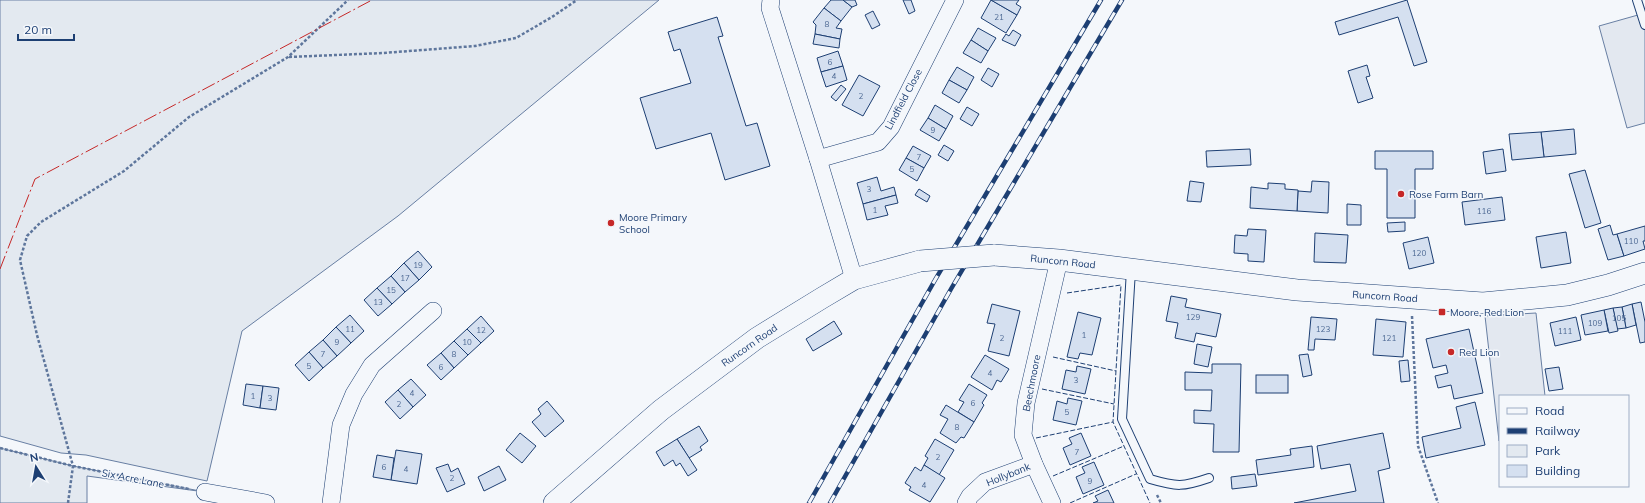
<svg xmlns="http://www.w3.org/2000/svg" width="1645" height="503" font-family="Mulish,sans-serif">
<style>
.green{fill:#e3e9f0;stroke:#687fa3}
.parking{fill:#e3e8f0;stroke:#687fa3}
.building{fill:#d5e0f0;stroke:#1d3f73}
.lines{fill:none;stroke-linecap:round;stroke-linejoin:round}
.service-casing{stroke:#1d3f73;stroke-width:10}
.minor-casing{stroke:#1d3f73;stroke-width:18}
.tertiary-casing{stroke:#1d3f73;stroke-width:22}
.path{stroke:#5e769c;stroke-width:2.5;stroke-dasharray:3 2;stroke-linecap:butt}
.service{stroke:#f4f7fb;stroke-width:8}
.minor{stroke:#f4f7fb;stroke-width:17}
.tertiary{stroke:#f4f7fb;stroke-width:21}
.rail-casing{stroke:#1d3f73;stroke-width:4.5}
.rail{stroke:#f4f7fb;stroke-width:3;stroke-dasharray:9;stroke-linecap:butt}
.tertiary-bridge-casing{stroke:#1d3f73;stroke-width:22;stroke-linecap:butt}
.tertiary-bridge{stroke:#f4f7fb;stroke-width:21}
.fence{stroke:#1d3f73;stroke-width:1;stroke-dasharray:5 2;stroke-linecap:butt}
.power{stroke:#c62828;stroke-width:1;stroke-dasharray:14 3 2 3;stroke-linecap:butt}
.poi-dot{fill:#c62828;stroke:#f4f7fb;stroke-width:1.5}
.labels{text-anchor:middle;stroke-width:3;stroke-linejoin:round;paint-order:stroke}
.number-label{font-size:8px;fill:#4b6792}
.street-label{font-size:10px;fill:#1d3f73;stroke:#f4f7fb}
.poi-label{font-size:10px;fill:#1d3f73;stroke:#f4f7fb;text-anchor:start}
</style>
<rect width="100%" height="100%" fill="#f4f7fb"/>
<g class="green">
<polygon points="0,0 659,0 398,216 242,331 207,481 86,455 61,453 0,436"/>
<polygon points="0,448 73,466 205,492 87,476 87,503 0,503"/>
</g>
<g class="parking">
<polygon points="1645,13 1645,123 1627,128 1599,26"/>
<polygon points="1536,313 1545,396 1500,396 1499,441 1485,316"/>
</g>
<g class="building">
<polygon points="831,0 843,0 852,7 841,21 824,8"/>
<polygon points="843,0 855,0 857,5 852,7"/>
<polygon points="903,0 911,0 915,11 909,14"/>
<polygon points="991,0 1017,15 1006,33 981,18"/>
<polygon points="991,0 1019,0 1016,4 1021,7 1017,15"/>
<polygon points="1407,0 1427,62 1414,66 1398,17 1339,35 1335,22"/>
<polygon points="824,8 841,21 836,28 842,29 840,39 815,34 816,25 813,22"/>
<polygon points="873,11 880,25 872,29 865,15"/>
<polygon points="717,17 723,36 718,37 746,126 757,123 770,166 725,180 711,133 656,149 640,98 691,83 680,49 674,51 668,32"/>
<polygon points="978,28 996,38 988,51 971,40"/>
<polygon points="1013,30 1021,35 1015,46 1002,40 1006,34 1009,36"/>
<polygon points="815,34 840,39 839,48 813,44"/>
<polygon points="971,40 988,51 981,63 963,53"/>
<polygon points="838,51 843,66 821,72 817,58"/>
<polygon points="1367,65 1370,76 1366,77 1373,98 1358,103 1348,71"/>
<polygon points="843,66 847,80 826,87 821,72"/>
<polygon points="957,67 974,77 967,90 949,80"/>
<polygon points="988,68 999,74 992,87 981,80"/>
<polygon points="859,75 880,86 863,116 842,105"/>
<polygon points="949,80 967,90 959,103 942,93"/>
<polygon points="841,85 846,89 836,101 831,97"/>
<polygon points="935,105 953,116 946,129 928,118"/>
<polygon points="967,107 979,114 972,126 960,119"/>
<polygon points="928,118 946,129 939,141 920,130"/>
<polygon points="1574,129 1576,154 1544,157 1541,132"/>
<polygon points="1541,132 1544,157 1512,160 1509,134"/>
<polygon points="944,145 954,151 948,161 938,155"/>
<polygon points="913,146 931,156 924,168 906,158"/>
<polygon points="1250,149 1251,165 1207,167 1206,151"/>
<polygon points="1503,149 1506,171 1486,174 1483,152"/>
<polygon points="1375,151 1433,151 1433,169 1415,169 1415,218 1387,218 1387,169 1375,169"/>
<polygon points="906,158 924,168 917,181 899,170"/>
<polygon points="1585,170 1601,223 1585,228 1569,174"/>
<polygon points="877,177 881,191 894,187 896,195 863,204 857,183"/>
<polygon points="1190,181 1204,183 1201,202 1187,201"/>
<polygon points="1312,181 1329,182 1328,213 1297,211 1298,191 1311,192"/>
<polygon points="1268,183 1285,184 1285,189 1298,190 1297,211 1250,208 1251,187 1268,189"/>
<polygon points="919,189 930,196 927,202 915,195"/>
<polygon points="896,195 898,203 885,206 888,215 867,220 863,204"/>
<polygon points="1502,197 1505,220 1465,225 1462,202"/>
<polygon points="1347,204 1361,205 1361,225 1347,225"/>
<polygon points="1405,222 1405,231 1388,232 1387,223"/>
<polygon points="1610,225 1613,235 1617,234 1624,256 1608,260 1598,229"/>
<polygon points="1645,226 1645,241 1643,241 1645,249 1624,256 1617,234"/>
<polygon points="1248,229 1266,230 1264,262 1248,261 1248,254 1234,253 1235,235 1247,236"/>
<polygon points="1566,232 1571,263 1541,268 1536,237"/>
<polygon points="1315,233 1348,235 1346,263 1314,262"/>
<polygon points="1428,237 1434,263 1409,269 1403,243"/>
<polygon points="418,251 432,267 419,280 404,263"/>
<polygon points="404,263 419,280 405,292 391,276"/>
<polygon points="391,276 405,292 392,304 377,288"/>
<polygon points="377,288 392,304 378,316 364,300"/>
<polygon points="1171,296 1187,299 1185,307 1221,314 1216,337 1196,333 1194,342 1175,338 1178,323 1166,321"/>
<polygon points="1641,302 1645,322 1645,342 1640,343 1632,304"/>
<polygon points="992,304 1020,311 1009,356 988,351 995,324 987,323"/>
<polygon points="1632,304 1636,325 1626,328 1622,307"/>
<polygon points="1622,307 1626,328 1617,329 1613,308"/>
<polygon points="1613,308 1618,331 1609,333 1604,310"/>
<polygon points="1604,310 1608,331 1585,335 1581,315"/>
<polygon points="1078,312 1101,318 1092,355 1080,353 1078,359 1067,357"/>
<polygon points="350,315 364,331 351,343 336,327"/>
<polygon points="481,316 494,331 481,343 467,329"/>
<polygon points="1311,317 1337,319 1335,340 1315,339 1314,350 1308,350"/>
<polygon points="1576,317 1581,340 1555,346 1550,323"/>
<polygon points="1376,319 1406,322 1403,357 1373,355"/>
<polygon points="834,321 842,334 813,351 806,339"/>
<polygon points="336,327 351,343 337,356 323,340"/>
<polygon points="467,329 481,343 468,355 454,341"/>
<polygon points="1469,329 1483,393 1454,399 1451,385 1438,388 1435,376 1448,373 1446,365 1433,368 1426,339"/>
<polygon points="323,340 337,356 323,368 309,352"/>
<polygon points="454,341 468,355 454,368 441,353"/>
<polygon points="1197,344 1212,347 1208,367 1194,364"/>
<polygon points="309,352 323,368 309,381 295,365"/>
<polygon points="441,353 454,368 441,380 427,365"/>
<polygon points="1308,354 1312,375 1303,377 1299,355"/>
<polygon points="985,355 1009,369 1001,382 997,380 992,390 971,377"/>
<polygon points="1408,360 1410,381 1401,382 1399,361"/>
<polygon points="1212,364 1241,364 1239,452 1213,452 1214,424 1194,423 1194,410 1211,411 1212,390 1185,390 1185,372 1212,373"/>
<polygon points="1077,366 1091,369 1085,394 1062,389 1066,370 1076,372"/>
<polygon points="1559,367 1563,389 1549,391 1545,369"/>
<rect x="1256" y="375" width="32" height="18"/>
<polygon points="411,379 426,395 413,407 398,390"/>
<polygon points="246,384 263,386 260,408 243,405"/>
<polygon points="969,384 987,395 982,403 984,405 974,422 958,412 964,402 959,400"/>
<polygon points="263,386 279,388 276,410 260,408"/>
<polygon points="398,390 413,407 400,419 385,402"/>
<polygon points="1068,398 1082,401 1076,425 1053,420 1057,401 1067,404"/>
<polygon points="547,401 564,421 545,437 532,422 541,414 538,409"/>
<polygon points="1475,402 1485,445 1426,458 1422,437 1461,428 1456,407"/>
<polygon points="946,405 974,422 964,438 961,437 956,443 940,433 948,419 940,415"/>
<polygon points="699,426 708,441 700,447 702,450 689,458 677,439"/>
<polygon points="520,433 536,446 522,463 506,450"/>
<polygon points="1081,433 1091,456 1070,465 1063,448 1072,444 1069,438"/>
<polygon points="1383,433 1390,468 1378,471 1384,503 1294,503 1356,491 1350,464 1321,469 1317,446"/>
<polygon points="677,439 697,470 688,476 680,463 676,466 673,460 664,466 656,452"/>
<polygon points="935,439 954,450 939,475 924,465 928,458 925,456"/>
<polygon points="1312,446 1314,467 1258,475 1256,460 1291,455 1290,449"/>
<polygon points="396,450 422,454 417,484 391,480"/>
<polygon points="377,455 394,458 391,480 373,477"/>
<polygon points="1094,462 1104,485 1083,494 1076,477 1085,473 1082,467"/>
<polygon points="448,464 451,472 458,468 465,484 447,492 436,468"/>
<polygon points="924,465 945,478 930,502 909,490 911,487 905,483 915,467 921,471"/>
<polygon points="499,466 506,480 484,491 478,477"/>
<polygon points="1255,474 1257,486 1232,489 1231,477"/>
<polygon points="1108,490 1114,503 1093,503 1098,501 1095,496"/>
</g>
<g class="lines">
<g class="service-casing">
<g id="service">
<polyline points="1637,0 1645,25"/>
<path d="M 1131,270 L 1122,419 L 1150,479 C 1177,487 1183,487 1209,478"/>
</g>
</g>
<g class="minor-casing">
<g id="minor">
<polyline points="771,0 770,8 818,159 854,279"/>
<polyline points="818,159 878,142 891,127 955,0"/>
<polyline points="205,492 266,503"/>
<polyline points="331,503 341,425 354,394 372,365 433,311"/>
<polyline points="966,503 970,496 985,482 1034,464"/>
<polyline points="1052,503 1034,464 1023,435 1026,403 1059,260"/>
</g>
</g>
<g class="tertiary-casing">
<g id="tertiary">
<polyline points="994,255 1059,260 1297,290 1483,303 1567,295 1608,285 1645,273"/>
<polyline points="554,503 661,410 757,338 822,298 854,279 920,261"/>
</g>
</g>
<g class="path">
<polyline points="289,57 383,53 475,46 516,38 552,17 577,0"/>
<polyline points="1412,316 1418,446 1438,503"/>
<polyline points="0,448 73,466 189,489"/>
<polyline points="1157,495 1161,503"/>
<polyline points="68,503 73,466 37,335 20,260 27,236 41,222 124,171 189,117 288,57 348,0"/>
</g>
<use href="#service" class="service"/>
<use href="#minor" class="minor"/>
<use href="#tertiary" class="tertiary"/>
<g class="rail-casing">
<g id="rail">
<polyline points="809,503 935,280 1101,0"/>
<polyline points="830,503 951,289 1122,0"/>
</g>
</g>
<use href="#rail" class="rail"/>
<g class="tertiary-bridge-casing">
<polyline id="tertiary-bridge" points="920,261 994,255"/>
</g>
<use href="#tertiary-bridge" class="tertiary-bridge"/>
<g class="fence">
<polyline points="1067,293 1121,285 1113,422 1150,503"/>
<polyline points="1053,357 1116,371"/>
<polyline points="1042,389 1114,404"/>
<polyline points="1036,438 1113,422"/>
<polyline points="1053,476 1124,446"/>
<polyline points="1070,503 1136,474"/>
</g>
<polyline class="power" points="0,269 35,179 372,0"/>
</g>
<g class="poi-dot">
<circle cx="1401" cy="194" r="4"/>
<circle cx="611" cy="223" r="4"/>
<rect x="1438" y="308" width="8" height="8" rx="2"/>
<circle cx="1451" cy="352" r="4"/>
</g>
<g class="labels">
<g class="number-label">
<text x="999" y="20">21</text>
<text x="827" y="27">8</text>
<text x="830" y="65">6</text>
<text x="834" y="79">4</text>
<text x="861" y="99">2</text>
<text x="933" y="133">9</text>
<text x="919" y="160">7</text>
<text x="912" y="172">5</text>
<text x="869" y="192">3</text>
<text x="875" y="213">1</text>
<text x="1484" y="214">116</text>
<text x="1631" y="244">110</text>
<text x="1419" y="256">120</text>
<text x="418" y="268">19</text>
<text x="405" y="281">17</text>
<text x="391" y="293">15</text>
<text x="378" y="305">13</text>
<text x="1193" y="320">129</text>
<text x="1619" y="321">105</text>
<text x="1595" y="326">109</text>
<text x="350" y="332">11</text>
<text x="1323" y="332">123</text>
<text x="481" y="333">12</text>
<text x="1565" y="334">111</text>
<text x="1084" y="338">1</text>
<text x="1002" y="341">2</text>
<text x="1389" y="341">121</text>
<text x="337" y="345">9</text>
<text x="467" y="345">10</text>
<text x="323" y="357">7</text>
<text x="454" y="357">8</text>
<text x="309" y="369">5</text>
<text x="441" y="370">6</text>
<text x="990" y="376">4</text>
<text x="1076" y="383">3</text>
<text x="412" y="396">4</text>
<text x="253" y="399">1</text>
<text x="270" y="401">3</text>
<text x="973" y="406">6</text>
<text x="399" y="407">2</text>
<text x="1067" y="415">5</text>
<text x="957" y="430">8</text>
<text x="1077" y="455">7</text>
<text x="938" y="460">2</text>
<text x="384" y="470">6</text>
<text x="406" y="472">4</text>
<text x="452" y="481">2</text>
<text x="1090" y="484">9</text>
<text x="924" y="488">4</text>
</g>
<g class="street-label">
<text transform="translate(903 99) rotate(-62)" y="4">Lindfield Close</text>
<text transform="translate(1063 261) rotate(6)" y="4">Runcorn Road</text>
<text transform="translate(1385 296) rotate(4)" y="4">Runcorn Road</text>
<text transform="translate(749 345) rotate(-35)" y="4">Runcorn Road</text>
<text transform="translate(1031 383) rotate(-79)" y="4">Beechmoore</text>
<text transform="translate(1008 474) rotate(-22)" y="4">Hollybank</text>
<text transform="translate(133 478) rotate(11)" y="4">Six Acre Lane</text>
</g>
<g class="poi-label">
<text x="1409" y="198">Rose Farm Barn</text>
<text x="619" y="221">Moore Primary<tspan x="619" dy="12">School</tspan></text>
<text x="1450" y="316">Moore, Red Lion</text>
<text x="1459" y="356">Red Lion</text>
</g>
</g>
<rect x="1499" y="395" width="130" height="92" fill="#f4f7fb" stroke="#9eadc5"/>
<rect x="1507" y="408" width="20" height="6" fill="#f4f7fb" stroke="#9eadc5"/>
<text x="1535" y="415" font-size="12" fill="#1d3f73">Road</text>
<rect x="1507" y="428" width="20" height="6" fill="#1d3f73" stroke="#9eadc5"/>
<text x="1535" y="435" font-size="12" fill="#1d3f73">Railway</text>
<rect x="1507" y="445" width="20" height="12" fill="#e3e9f0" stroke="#9eadc5"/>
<text x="1535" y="455" font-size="12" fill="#1d3f73">Park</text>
<rect x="1507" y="465" width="20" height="12" fill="#d5e0f0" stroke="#9eadc5"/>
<text x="1535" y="475" font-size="12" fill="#1d3f73">Building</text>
<g transform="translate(36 467) rotate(349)" stroke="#f4f7fb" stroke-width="3" paint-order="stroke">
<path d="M0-3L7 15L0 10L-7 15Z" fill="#1d3f73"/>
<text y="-6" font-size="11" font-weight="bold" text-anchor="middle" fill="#1d3f73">N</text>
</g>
<path d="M18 34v6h56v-6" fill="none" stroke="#1d3f73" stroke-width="2"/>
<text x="24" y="34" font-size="12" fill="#1d3f73" stroke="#f4f7fb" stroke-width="3" paint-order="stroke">20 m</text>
</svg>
